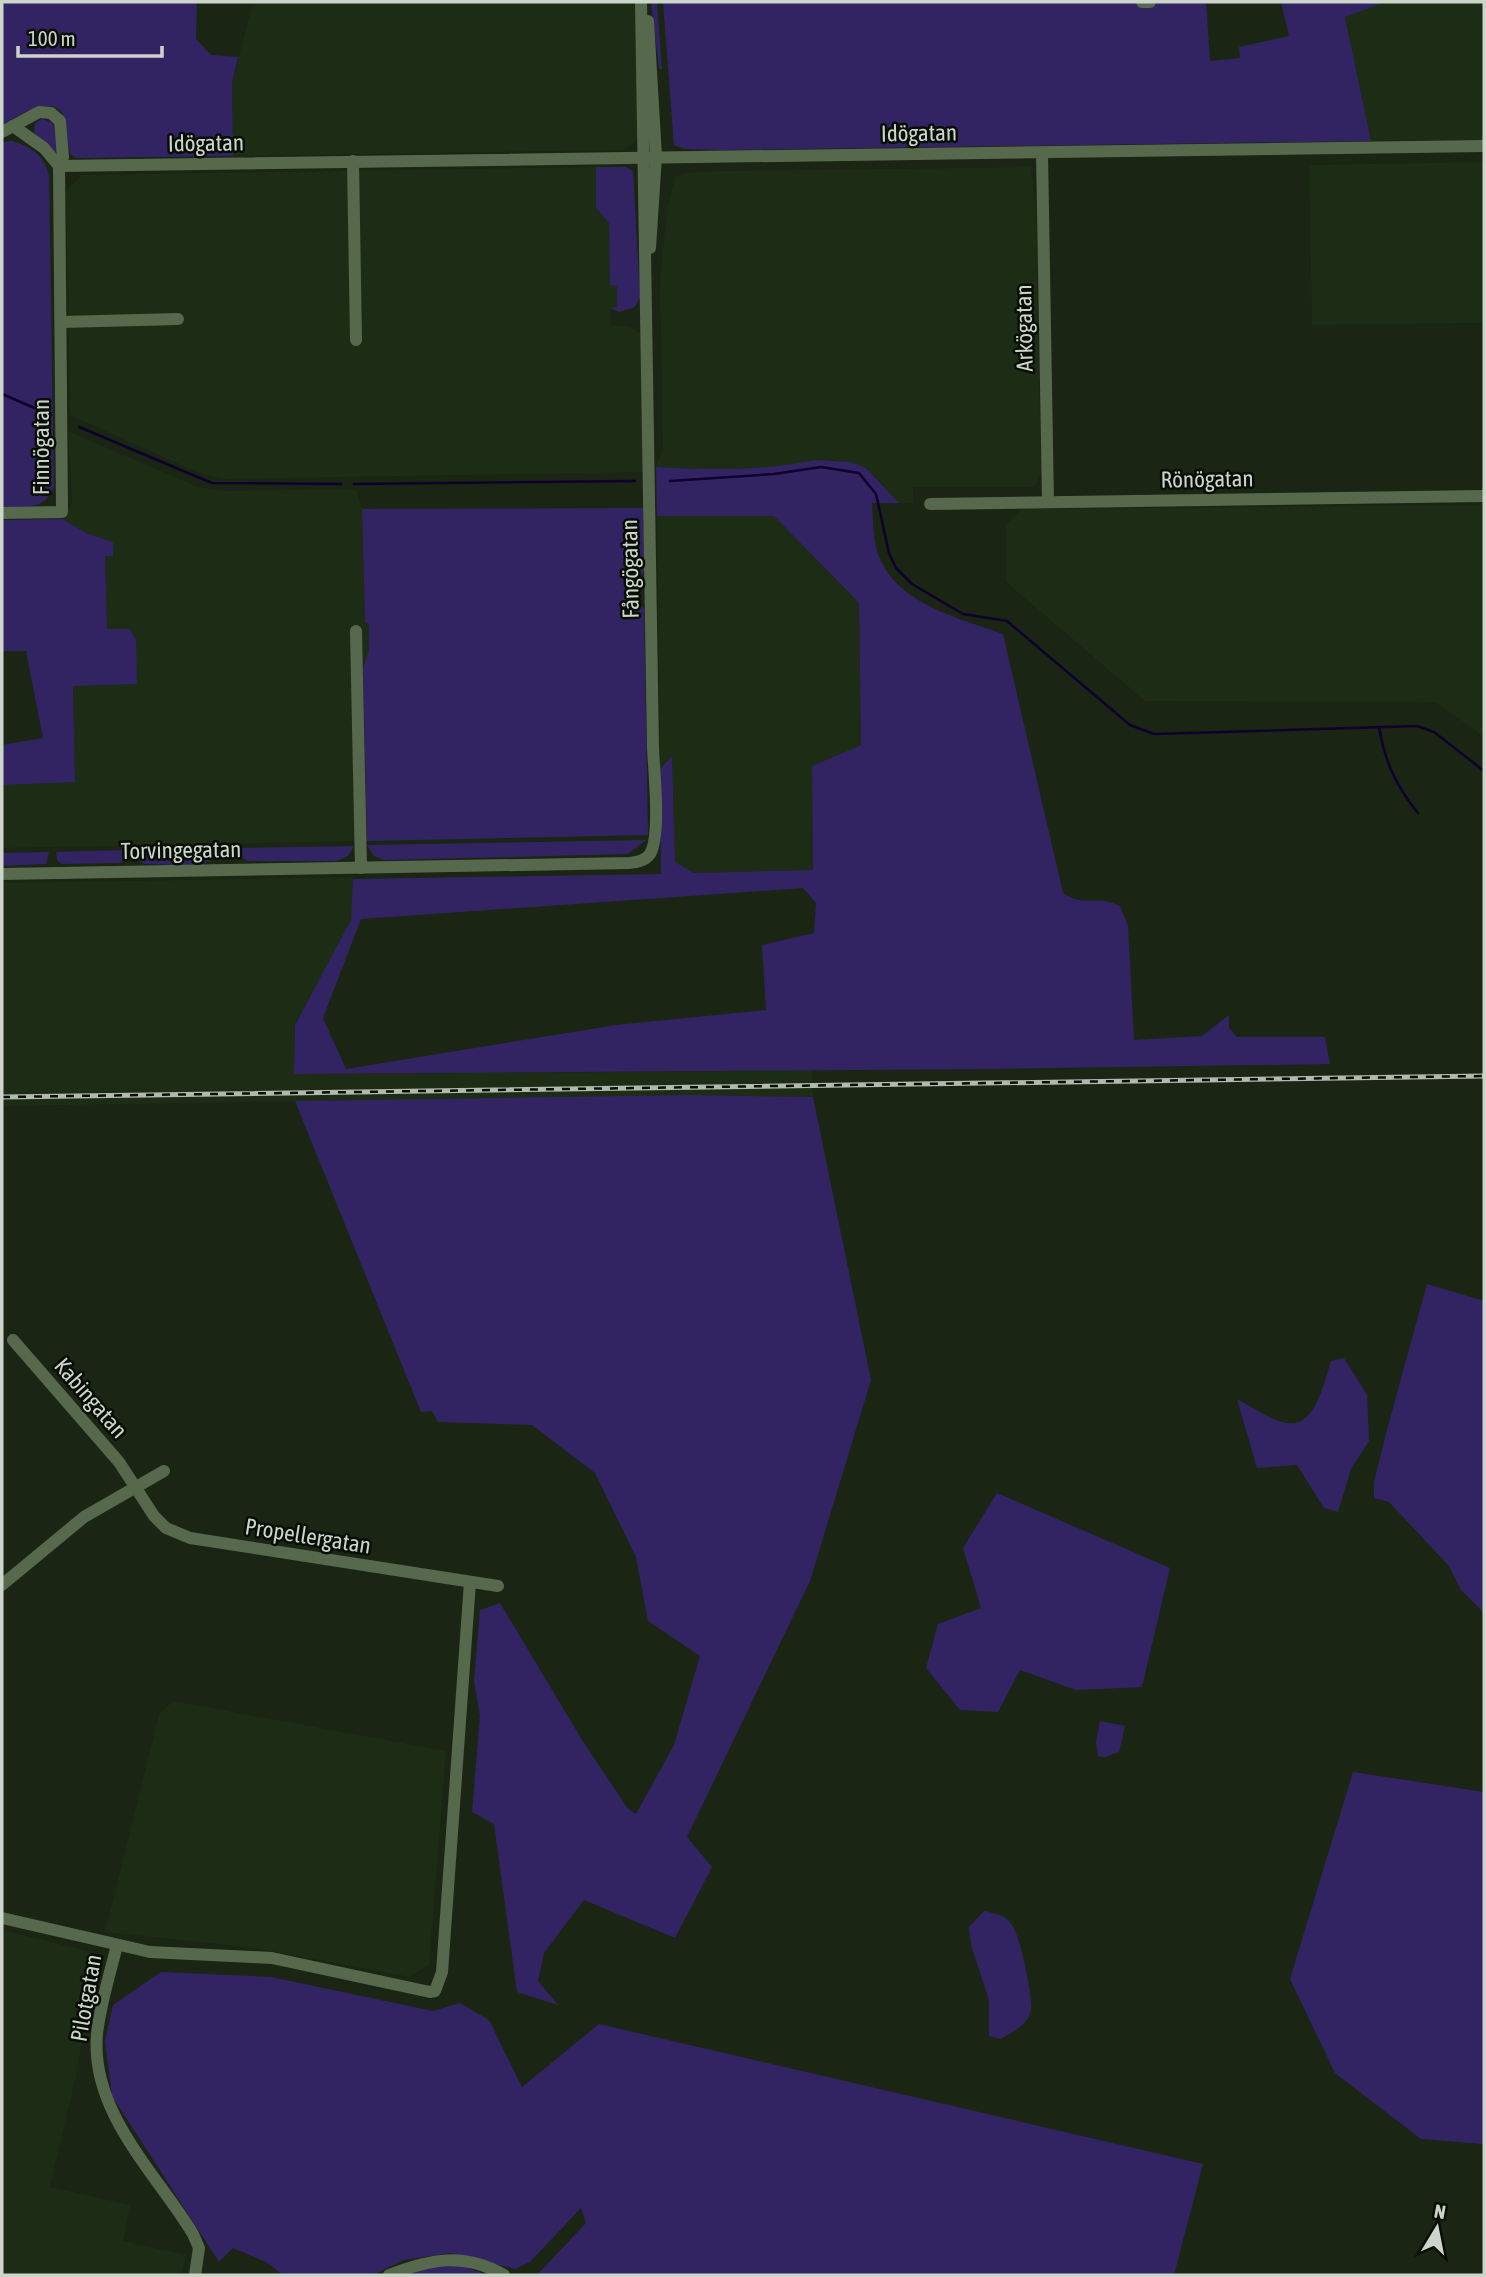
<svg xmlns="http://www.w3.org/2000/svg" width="1486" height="2277" font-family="'Asap Condensed',sans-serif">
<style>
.built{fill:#1d2c15}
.green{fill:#322463;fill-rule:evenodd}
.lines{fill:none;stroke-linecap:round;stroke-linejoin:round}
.stream{stroke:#0f002e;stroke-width:2.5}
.minor{stroke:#56694c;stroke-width:12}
.rail-casing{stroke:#b0b9ad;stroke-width:5}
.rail{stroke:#080d06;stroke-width:2.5;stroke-dasharray:8;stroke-linecap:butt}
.labels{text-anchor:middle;stroke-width:5;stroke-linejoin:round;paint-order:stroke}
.street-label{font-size:23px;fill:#cdd5ca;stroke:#080d06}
</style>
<rect width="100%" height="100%" fill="#1a2514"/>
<g class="built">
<polygon points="253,2 636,2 638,135 634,143 623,150 233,156 232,83"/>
<polygon points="1385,2 1484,2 1484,140 1371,141 1345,16"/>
<polygon points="1484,162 1484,323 1312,325 1309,165"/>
<polygon points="596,167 596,208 609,223 610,285 617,285 617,308 610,308 611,326 629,326 641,334 643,472 225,479 199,473 70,415 66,190 82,175"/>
<polygon points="1031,167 1036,210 1041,473 1034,487 913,487 913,503 899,503 866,468 834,460 773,468 718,471 656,467 663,448 660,277 667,210 675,177 684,173 717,171"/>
<polygon points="68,431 198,487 225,491 356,489 362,509 365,621 369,624 369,652 363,668 367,841 2,848 2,785 75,782 73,685 136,684 129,629 107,629 105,556 113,542 86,533 63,519 72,502"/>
<polygon points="1484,505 1484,737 1436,702 1145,701 1006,582 1006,524 1022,509"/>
<polygon points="657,516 774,516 859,603 861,745 812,766 813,870 694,873 675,862 672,757 660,769"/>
<polygon points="353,877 352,920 295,1024 294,1074 812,1071 813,1097 688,1095 2,1106 2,883"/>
<polygon points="173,1701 446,1751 429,1965 410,1977 255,1948 105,1932 159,1714"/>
<polygon points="2,1930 88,1951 97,1963 74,2084 50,2187 130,2205 123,2241 186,2255 181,2275 2,2275"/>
</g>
<g class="green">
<path d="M 2,2 L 197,2 L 196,39 L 211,55 L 238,57 L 232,83 L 233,156 L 77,158 L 72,156 C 66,145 68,135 66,124 C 60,88 18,116 2,125 Z"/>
<polygon points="651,2 657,2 662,69 659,69"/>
<polygon points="663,2 1206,2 1210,61 1240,58 1239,47 1289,36 1281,2 1385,2 1345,17 1371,141 719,150 685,149 674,145"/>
<polygon points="42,119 53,123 58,155 34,133 35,123"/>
<path d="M 12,141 C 32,147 44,155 49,176 L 54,487 C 44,511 24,507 2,507 L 2,142 Z"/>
<polygon points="596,167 626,167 633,171 640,297 635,307 619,312 610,308 617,307 617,286 610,285 609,223 596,208"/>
<path d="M 816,460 L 851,462 L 866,468 L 899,503 L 872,503 C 873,518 873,537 877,551 C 894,604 957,617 1003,634 L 1063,893 C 1087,909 1094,893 1120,906 L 1128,926 L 1134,1040 L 1202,1036 L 1229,1015 L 1229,1028 L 1237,1037 L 1325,1037 L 1330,1064 L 990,1069 L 294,1074 L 295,1025 L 351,920 L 353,879 L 661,874 L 660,769 L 672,756 L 675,862 L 694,873 L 813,870 L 812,766 L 861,745 L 859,603 L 774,516 L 657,516 L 656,467 C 711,470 762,471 816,460 ZM 803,888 L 816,903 L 814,933 L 762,945 L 766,1010 L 616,1025 L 346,1069 L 323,1018 L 361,919 Z"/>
<polygon points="643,508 644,572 638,577 638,602 644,609 648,835 367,841 363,668 369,651 369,624 365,622 362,509"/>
<polygon points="63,519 86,533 113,542 113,556 105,556 107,629 130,629 136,640 137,684 73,686 75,782 2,785 2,745 43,738 26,651 2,651 2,520"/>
<polygon points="646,840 628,854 385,860 374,856 367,845"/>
<polygon points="354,846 348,856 337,861 248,861 239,856 236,848"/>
<path d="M 223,848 C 214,873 165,863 144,864 L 137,859 L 135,850 Z"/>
<polygon points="125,850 125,858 120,863 61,864 57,860 56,852"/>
<polygon points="49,852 46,864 2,866 2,853"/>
<polygon points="688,1095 813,1097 871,1380 810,1581 687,1837 712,1867 675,1938 584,1900 544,1953 538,1981 558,2005 517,1992 494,1824 472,1812 480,1716 474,1681 480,1610 500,1603 582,1740 628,1809 636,1814 674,1745 700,1656 648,1621 636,1557 595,1473 532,1425 438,1422 432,1411 421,1412 295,1101"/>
<polygon points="1427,1284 1484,1301 1484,1613 1461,1590 1449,1566 1389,1502 1374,1498 1374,1482 1388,1426"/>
<path d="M 1344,1358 L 1367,1395 L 1369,1441 L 1351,1469 L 1338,1512 L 1324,1508 L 1297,1465 L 1257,1468 L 1237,1399 C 1251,1406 1271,1421 1287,1423 C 1316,1428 1324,1381 1331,1361 Z"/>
<polygon points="997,1493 1170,1568 1142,1687 1076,1690 1020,1670 998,1712 960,1710 926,1668 938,1624 981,1608 963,1548"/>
<polygon points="1100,1721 1125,1726 1119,1752 1105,1757 1098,1756 1096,1742"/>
<polygon points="1353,1772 1484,1792 1484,2144 1421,2139 1335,2073 1290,1979"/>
<path d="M 984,1911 C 994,1913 1006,1915 1012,1925 C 1020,1936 1033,1996 1031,2010 C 1028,2025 1013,2032 1001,2039 L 989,2036 L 989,2000 L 971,1945 L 969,1927 Z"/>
<polygon points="161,1972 271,1977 433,2011 460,2003 489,2020 522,2087 599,2024 1203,2164 1174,2275 537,2275 586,2223 581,2208 530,2262 515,2269 451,2253 404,2260 373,2275 283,2275 266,2262 233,2248 219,2262 112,2096 105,2041 113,2005"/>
<polygon points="459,2265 487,2275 402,2275 421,2268"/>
</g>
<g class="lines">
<g class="stream">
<polyline points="2,394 51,415"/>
<polyline points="79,427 212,483 341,484"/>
<polyline points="670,481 774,474 821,467 859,473 876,494 889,553 896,568 912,584 963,614 1007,621 1130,725 1154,734 1417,726 1434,732 1484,771"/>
<polyline points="354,484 635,481"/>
<path d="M 1379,727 C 1385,762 1396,786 1418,813"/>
</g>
<g class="minor">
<polyline points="1142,2 1150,2"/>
<polyline points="648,21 656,156 650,248"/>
<polyline points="13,126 44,148 59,166"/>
<polyline points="2,132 39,112 51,113 60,121 63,157 59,166 62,512 2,513"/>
<polyline points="1042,153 1048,502"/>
<polyline points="353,161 356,340"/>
<polyline points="59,166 1484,146"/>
<polyline points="61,322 178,319"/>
<polyline points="930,504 1484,496"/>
<polyline points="356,631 361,868"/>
<path d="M 2,874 L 630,863 C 637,862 645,861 650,854 C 661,836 654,771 653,748 L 641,2"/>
<polyline points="13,1340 119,1462 154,1516 166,1528 190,1538 498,1586"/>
<polyline points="2,1585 84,1517 164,1471"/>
<polyline points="2,1918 150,1952 272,1958 430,1992 435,1991 442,1972 470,1582"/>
<path d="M 117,1945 C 110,1974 100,2005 97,2034 C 90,2112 156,2173 193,2234 L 199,2248 L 195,2275"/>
<path d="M 389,2275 C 430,2259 464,2252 504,2275"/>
</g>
<g class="rail-casing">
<polyline id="rail" points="2,1097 1484,1076"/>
</g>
<use href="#rail" class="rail"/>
</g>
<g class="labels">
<g class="street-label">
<text transform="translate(919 133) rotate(-1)" y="8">Idögatan</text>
<text transform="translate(206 143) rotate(-1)" y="8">Idögatan</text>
<text transform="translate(1024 328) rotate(-91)" y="8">Arkögatan</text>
<text transform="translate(41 447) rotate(-90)" y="8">Finnögatan</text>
<text transform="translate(1207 479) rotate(-1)" y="8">Rönögatan</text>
<text transform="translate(630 569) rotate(-91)" y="8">Fångögatan</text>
<text transform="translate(181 850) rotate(-1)" y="8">Torvingegatan</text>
<text transform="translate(91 1398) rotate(49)" y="8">Kabingatan</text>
<text transform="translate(308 1536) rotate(9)" y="8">Propellergatan</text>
<text transform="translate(86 1998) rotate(-80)" y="8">Pilotgatan</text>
</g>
</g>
<rect width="1486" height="2277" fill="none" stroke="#cdd5ca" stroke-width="7"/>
<g transform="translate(1437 2228) rotate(10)" stroke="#080d06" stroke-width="5" paint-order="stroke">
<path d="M0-5L12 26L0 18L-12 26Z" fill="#cdd5ca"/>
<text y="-10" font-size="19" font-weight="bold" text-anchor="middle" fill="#cdd5ca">N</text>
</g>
<path d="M18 46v10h144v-10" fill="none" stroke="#cdd5ca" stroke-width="3.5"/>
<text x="28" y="46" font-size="21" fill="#cdd5ca" stroke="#080d06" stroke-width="5" paint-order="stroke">100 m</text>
</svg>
